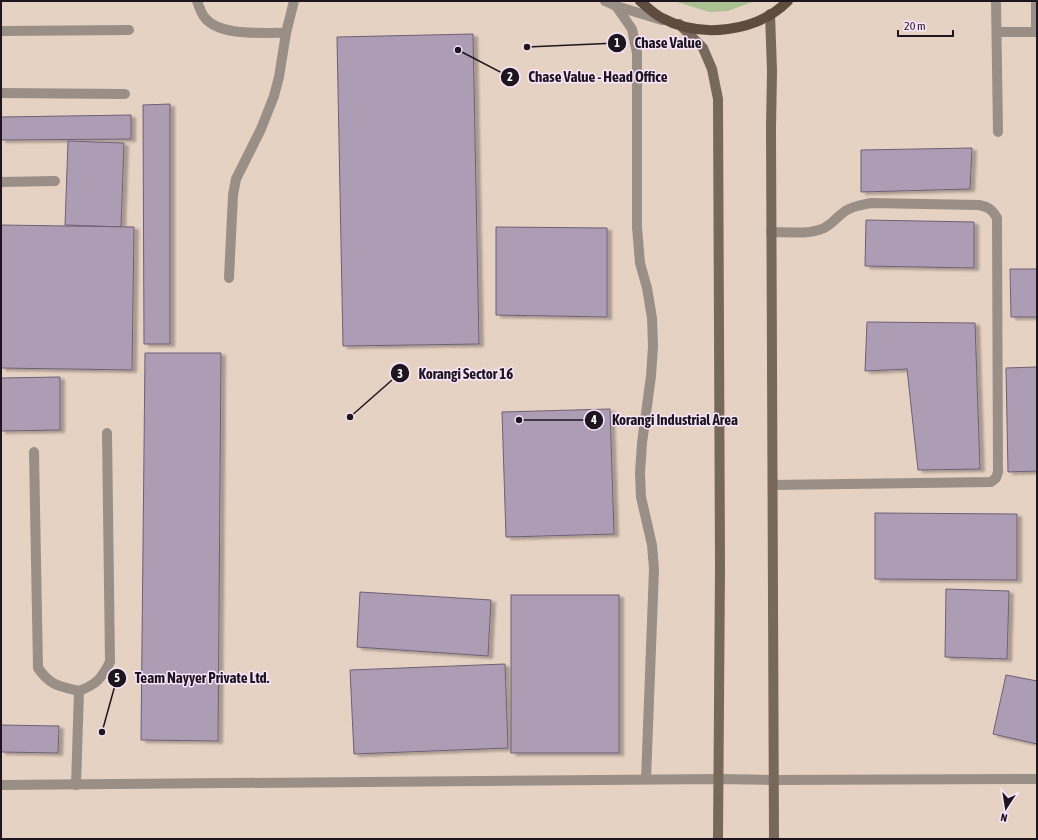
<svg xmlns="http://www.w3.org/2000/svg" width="1038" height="840" font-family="'Asap Condensed',sans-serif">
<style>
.industrial{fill:#e6d2c3}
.green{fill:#acc191}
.building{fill:#ac9cb4;stroke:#6e5f76;filter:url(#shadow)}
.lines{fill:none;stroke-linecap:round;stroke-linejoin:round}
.service{stroke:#998f86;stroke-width:10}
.minor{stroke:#998f86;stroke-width:10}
.tertiary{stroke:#998f86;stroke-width:10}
.secondary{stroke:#77685c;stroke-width:10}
.primary{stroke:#5e4d3e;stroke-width:10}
.leader{fill:none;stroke:#1d161e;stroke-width:1.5}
.callout-dot{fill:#1d161e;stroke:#fae6fe;stroke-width:1.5}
.mark-label{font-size:12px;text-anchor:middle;font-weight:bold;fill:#fff}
.callout-label{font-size:15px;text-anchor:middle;font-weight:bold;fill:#1d161e;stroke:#fae6fe;stroke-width:3;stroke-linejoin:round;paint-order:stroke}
</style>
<defs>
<filter id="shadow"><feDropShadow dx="4.5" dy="2.5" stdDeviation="1" flood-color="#0004"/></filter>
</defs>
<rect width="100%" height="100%" fill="#edd8f1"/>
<rect class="industrial" x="1" y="1" width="1036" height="838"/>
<polygon class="green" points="674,1 755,1 728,11 709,12"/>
<g class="building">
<polygon points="473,34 479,344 343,346 337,37"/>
<polygon points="170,104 170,344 144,344 143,105"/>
<polygon points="131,115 131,139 1,140 1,117"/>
<polygon points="68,141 124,143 121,227 65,225"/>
<polygon points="972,148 970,189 861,192 861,150"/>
<polygon points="866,220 974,222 974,268 865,266"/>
<polygon points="1,225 134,227 132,370 1,368"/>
<polygon points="496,227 607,228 607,317 496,315"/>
<polygon points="1010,269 1037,269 1037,317 1011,317"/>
<polygon points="867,322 975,323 980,469 918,470 907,369 865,371"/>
<polygon points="145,353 221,353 218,741 141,740"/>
<polygon points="1037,367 1037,471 1008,472 1006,368"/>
<polygon points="60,377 60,430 1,431 1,378"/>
<polygon points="610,409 614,534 506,537 502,412"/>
<polygon points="875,513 1017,514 1017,580 875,579"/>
<polygon points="946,589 1009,591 1007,659 945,657"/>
<polygon points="360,592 491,600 488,656 357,647"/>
<rect x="511" y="595" width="108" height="158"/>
<polygon points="505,664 508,748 354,754 350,670"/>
<polygon points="1006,675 1037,681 1037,744 993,734"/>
<polygon points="1,725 59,726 58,753 1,752"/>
</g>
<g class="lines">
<g class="service">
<path d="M 197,1 C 199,7 201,13 205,18 C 221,37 263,32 286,33"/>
<polyline points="605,1 616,6"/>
<polyline points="996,1 998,132"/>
<polyline points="1,31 129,30"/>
<polyline points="997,32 1036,32 1036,1"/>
<polyline points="1,93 125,94"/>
<polyline points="1,182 55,181"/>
<path d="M 771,232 C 788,232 809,235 824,228 C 832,224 837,217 844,212 C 851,206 862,205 871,203 L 979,205 C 988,207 992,209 997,218 L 998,472 L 996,478 L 991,482 L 773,485"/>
<polyline points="229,278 233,195 236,179 261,129 274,96 279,77 286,33 294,1"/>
<path d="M 34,452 L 38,668 C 51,686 58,686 79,691"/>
<path d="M 76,785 L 79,691 C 97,684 101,679 110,662 L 107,433"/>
</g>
<g class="minor">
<polyline points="616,6 632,29 637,53 637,227 640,263 647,288 652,318 653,346 651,376 642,443 640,473 641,497 652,545 654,569 646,779"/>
<polyline points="616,6 662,20"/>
</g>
<polyline class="tertiary" points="1,785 719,779 774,780 1037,779"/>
<g class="secondary">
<polyline points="770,14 772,71 771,128 774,839"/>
<polyline points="679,24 703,48 712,69 718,99 720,567 718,839"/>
</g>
<path class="primary" d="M 640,1 C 647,7 654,14 662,18 C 701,39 757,32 788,1"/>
</g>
<path class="leader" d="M527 47L617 43M458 50L510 77M350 417L400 373M519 420L594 420M102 732L117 678"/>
<g class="callout-dot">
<circle cx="527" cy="47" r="4"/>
<circle cx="458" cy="50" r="4"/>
<circle cx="350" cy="417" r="4"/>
<circle cx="519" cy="420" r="4"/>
<circle cx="102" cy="732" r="4"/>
<circle cx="617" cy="43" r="10"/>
<circle cx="510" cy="77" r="10"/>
<circle cx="400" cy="373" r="10"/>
<circle cx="594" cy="420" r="10"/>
<circle cx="117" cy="678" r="10"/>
</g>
<g class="mark-label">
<text x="617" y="47">1</text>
<text x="510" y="81">2</text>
<text x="400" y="378">3</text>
<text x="594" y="424">4</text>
<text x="117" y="682">5</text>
</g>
<g class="callout-label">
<text x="668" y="48">Chase Value</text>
<text x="598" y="82">Chase Value - Head Office</text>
<text x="466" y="379">Korangi Sector 16</text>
<text x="675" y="425">Korangi Industrial Area</text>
<text x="202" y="683">Team Nayyer Private Ltd.</text>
</g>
<rect width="1038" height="840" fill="none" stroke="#1d161e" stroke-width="4"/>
<g transform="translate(1006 808) rotate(192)" stroke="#fae6fe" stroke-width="3" paint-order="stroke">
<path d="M0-3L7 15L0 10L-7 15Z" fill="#1d161e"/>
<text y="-6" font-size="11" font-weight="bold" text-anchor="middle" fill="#1d161e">N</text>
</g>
<path d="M898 30v6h55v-6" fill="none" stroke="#1d161e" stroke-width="2"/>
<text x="904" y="30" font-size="12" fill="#1d161e" stroke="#fae6fe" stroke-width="3" paint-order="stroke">20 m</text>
</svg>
